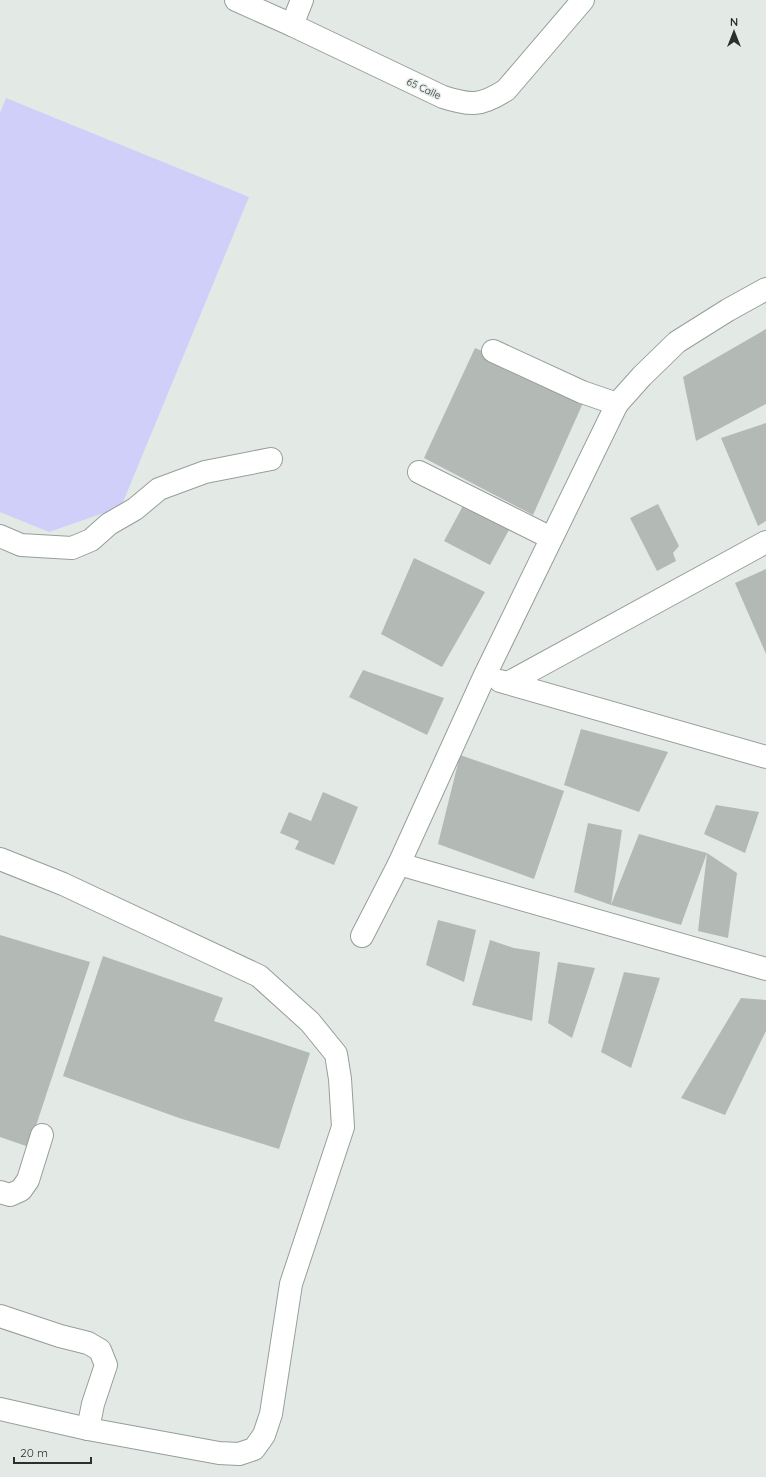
<svg xmlns="http://www.w3.org/2000/svg" width="766" height="1477" font-family="Quicksand,sans-serif">
<style>
.green{fill:#d0cffa}
.building{fill:#b3bab6}
.lines{fill:none;stroke-linecap:round;stroke-linejoin:round}
.minor-casing{stroke:#979e9a;stroke-width:24}
.minor{stroke:#fff;stroke-width:22}
.labels{text-anchor:middle;stroke-width:3;stroke-linejoin:round;paint-order:stroke}
.street-label{font-size:10px;fill:#2c2f2d;stroke:#e3eae6}
</style>
<rect width="100%" height="100%" fill="#e3eae6"/>
<polygon class="green" points="6,98 249,197 121,507 49,532 0,512 0,113"/>
<g class="building">
<polygon points="766,329 766,404 696,441 683,377"/>
<polygon points="475,348 587,394 533,515 424,458"/>
<polygon points="766,423 766,521 758,526 721,438"/>
<polygon points="464,504 510,528 490,565 444,541"/>
<polygon points="658,504 679,546 673,553 676,561 657,571 630,518"/>
<polygon points="414,558 485,592 442,667 381,634"/>
<polygon points="766,569 766,654 735,583"/>
<polygon points="363,670 444,698 427,735 349,697"/>
<polygon points="581,729 668,752 639,812 564,785"/>
<polygon points="460,755 564,791 534,879 438,844"/>
<polygon points="323,792 358,807 334,865 295,849 299,841 280,833 289,812 311,821"/>
<polygon points="716,805 759,812 745,853 704,834"/>
<polygon points="588,823 622,830 611,905 639,834 707,853 737,873 728,938 698,931 707,853 681,925 611,905 574,892"/>
<polygon points="438,920 476,930 464,982 426,965"/>
<polygon points="0,935 90,962 29,1147 0,1137"/>
<polygon points="490,940 514,948 540,952 532,1021 472,1005"/>
<polygon points="103,956 223,998 214,1021 310,1053 279,1149 179,1118 63,1076"/>
<polygon points="558,962 595,968 572,1038 548,1023"/>
<polygon points="624,972 660,978 631,1068 601,1052"/>
<polygon points="741,998 766,1000 766,1031 725,1115 681,1098"/>
</g>
<g class="lines">
<g class="minor-casing">
<g id="minor">
<path d="M 236,0 L 292,25 L 443,97 C 471,106 481,106 506,90 L 583,0"/>
<polyline points="292,25 302,0"/>
<polyline points="493,351 582,392 617,404"/>
<polyline points="419,472 551,538"/>
<polyline points="0,536 21,545 72,548 91,540 109,524 135,509 159,489 205,472 271,459"/>
<polyline points="500,681 766,757"/>
<polyline points="508,683 766,542"/>
<polyline points="0,859 63,884 259,976 310,1022 336,1054 340,1079 343,1127 291,1284 271,1414 264,1435 254,1449 239,1454 219,1453 88,1429 0,1409"/>
<polyline points="399,864 766,969"/>
<polyline points="362,936 399,864 484,677 617,404 642,376 677,342 728,310 766,289"/>
<polyline points="0,1192 10,1195 21,1190 28,1180 42,1135"/>
<polyline points="0,1316 60,1336 88,1343 100,1350 106,1365 93,1404 88,1429"/>
</g>
</g>
<use href="#minor" class="minor"/>
</g>
<g class="labels">
<g class="street-label">
<text transform="translate(424 88) rotate(25)" y="4">65 Calle</text>
</g>
</g>
<g transform="translate(734 32)" stroke="#e3eae6" stroke-width="3" paint-order="stroke">
<path d="M0-3L7 15L0 10L-7 15Z" fill="#2c2f2d"/>
<text y="-6" font-size="11" font-weight="bold" text-anchor="middle" fill="#2c2f2d">N</text>
</g>
<path d="M14 1457v6h77v-6" fill="none" stroke="#2c2f2d" stroke-width="2"/>
<text x="20" y="1457" font-size="12" fill="#2c2f2d" stroke="#e3eae6" stroke-width="3" paint-order="stroke">20 m</text>
</svg>
